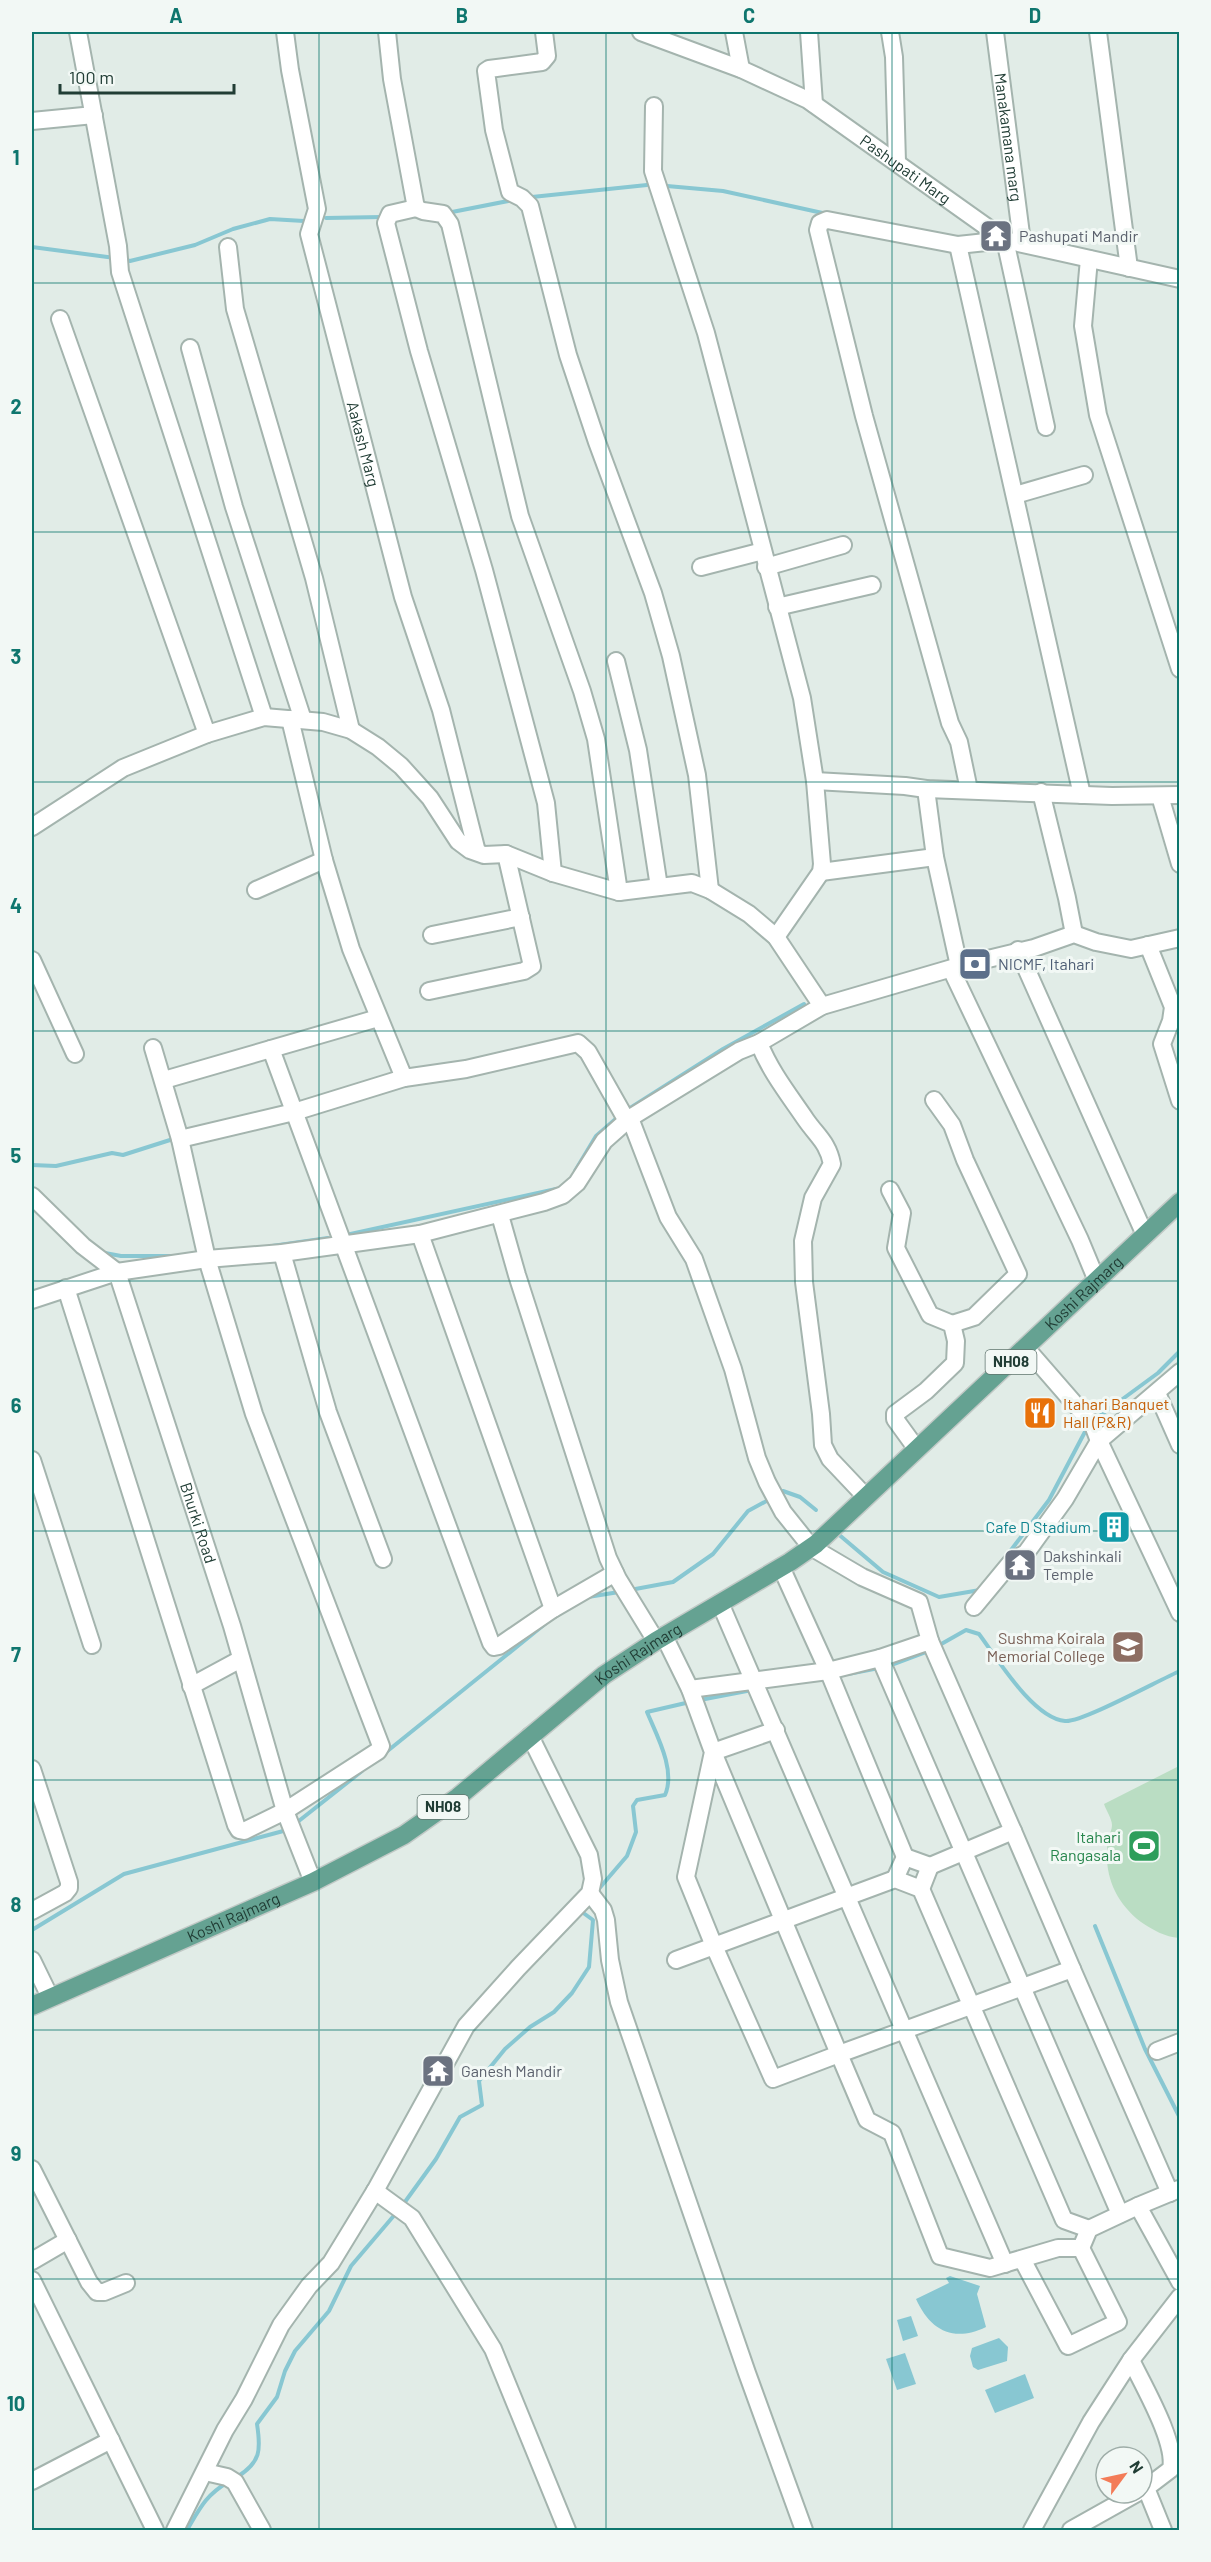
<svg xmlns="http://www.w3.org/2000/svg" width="1211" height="2562" font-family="Barlow,sans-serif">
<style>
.park{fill:#baddc3}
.water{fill:#88c7d2}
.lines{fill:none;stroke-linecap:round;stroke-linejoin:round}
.stream{stroke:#88c7d2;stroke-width:4}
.minor-casing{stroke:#a4b4ae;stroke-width:20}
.major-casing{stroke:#c1c9c6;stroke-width:21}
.minor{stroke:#fff;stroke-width:16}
.major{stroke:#65a292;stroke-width:18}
.grid{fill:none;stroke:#0f766e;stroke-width:1.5;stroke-opacity:0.55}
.labels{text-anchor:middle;stroke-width:6;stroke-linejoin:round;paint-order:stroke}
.shield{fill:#f2f8f5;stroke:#60756f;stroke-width:1.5}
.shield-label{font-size:15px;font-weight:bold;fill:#213d35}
.street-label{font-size:16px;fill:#213d35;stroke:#f2f8f5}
.worship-label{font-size:16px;fill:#5b616d;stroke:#f2f8f5;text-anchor:start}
.service-label{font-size:16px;fill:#4e5e75;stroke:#f2f8f5;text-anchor:start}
.food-label{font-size:16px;fill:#c56008;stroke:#f2f8f5;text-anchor:start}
.culture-label{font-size:16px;fill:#0d838f;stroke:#f2f8f5;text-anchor:end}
.education-label{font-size:16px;fill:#785e54;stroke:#f2f8f5;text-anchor:end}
.leisure-label{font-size:16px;fill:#27864d;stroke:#f2f8f5;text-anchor:end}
.neatline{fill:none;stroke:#0f766e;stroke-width:2}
.grid-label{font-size:20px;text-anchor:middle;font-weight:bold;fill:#0f766e}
</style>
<rect width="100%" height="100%" fill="#e1ece7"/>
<path class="park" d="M 1179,1766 L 1179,1938 C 1165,1937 1153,1930 1141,1922 C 1114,1901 1103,1873 1108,1839 C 1109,1835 1112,1830 1112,1825 C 1112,1819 1106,1810 1104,1804 Z"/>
<g class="water">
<path d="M 950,2276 L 980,2286 L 977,2294 L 986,2327 C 953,2343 930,2330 916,2299 L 949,2283 L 946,2278 Z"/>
<polygon points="911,2316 918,2336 903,2341 897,2320"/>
<polygon points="999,2338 1008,2347 1007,2361 978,2370 973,2367 970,2356 972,2348"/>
<polygon points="905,2353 916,2384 897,2390 886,2359"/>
<polygon points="1025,2374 1034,2398 995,2413 985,2390"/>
</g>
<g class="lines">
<g class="stream">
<polyline points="667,186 723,191 827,214"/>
<polyline points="532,197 647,185"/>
<polyline points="447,213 513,200"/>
<polyline points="326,218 382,217"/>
<polyline points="32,247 115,258"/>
<polyline points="122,259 130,261 195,245 233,229 270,219 304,221"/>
<polyline points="627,1110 723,1049 804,1004"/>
<polyline points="32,1165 56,1166 112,1153 123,1155 170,1140"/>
<polyline points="575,1171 596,1136 619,1116"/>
<polyline points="346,1235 556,1189"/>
<polyline points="272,1246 328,1238"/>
<polyline points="105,1253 121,1256 172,1256"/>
<polyline points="1094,1420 1158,1373 1180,1351"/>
<polyline points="778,1494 783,1491 800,1497 816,1510"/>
<polyline points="837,1533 883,1572 939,1597 980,1590"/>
<polyline points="1005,1558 1049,1500 1087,1428"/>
<polyline points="630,1590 673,1582 713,1554 748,1511 772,1498"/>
<polyline points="588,1597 619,1592"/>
<path d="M 936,1647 L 966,1630 L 979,1634 C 997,1658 1033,1718 1065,1721 C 1081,1723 1159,1680 1180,1671"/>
<polyline points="889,1666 929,1651"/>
<polyline points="848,1674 879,1668"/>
<polyline points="700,1700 752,1690"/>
<polyline points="385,1753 545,1624"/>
<polyline points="295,1824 362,1771"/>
<path d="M 597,1891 L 627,1856 L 636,1832 L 633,1806 L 637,1800 L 665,1795 C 676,1770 657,1736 647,1712 L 690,1702"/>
<polyline points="1095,1926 1145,2049 1180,2118"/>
<polyline points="32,1930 124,1874 287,1830"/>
<polyline points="402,2206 436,2159 460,2117 482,2105 479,2081 505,2049 530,2027 554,2012 572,1993 589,1967 593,1920 582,1912 583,1909"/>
<path d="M 237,2477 C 261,2462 261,2450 257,2424 L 277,2397 L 285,2371 L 295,2351 L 329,2311 L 351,2266 L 397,2212"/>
<path d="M 187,2530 C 200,2508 205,2496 228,2482"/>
</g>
<g class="minor-casing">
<g id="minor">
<polyline points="78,32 118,246 120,272 264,717"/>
<path id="s1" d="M 285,32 L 290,70 L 317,209 L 309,234 L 403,597 L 441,710 L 477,852"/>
<polyline points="387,32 392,79 416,208 423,211 443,214 450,224 520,516 582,691 596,739 619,892"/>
<polyline points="544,32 547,56 542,62 489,69 486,71 494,130 510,192 522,198 530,206 568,355 597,442 653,593 671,656 697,775 710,890"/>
<path id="s2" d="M 641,32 L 741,69 L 808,100 L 1005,240 L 1180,279"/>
<polyline points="734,32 741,69"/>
<polyline points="809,32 814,104"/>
<polyline points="890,32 894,57 897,162"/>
<path id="s3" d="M 995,32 L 1022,242"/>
<polyline points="1098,32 1129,268"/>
<polyline points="654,106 653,171 706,333 802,698 815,781 822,864 821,872 776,937"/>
<polyline points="32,121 94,115"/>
<polyline points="416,208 390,214 386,223 419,351 484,570 546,803 553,873"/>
<polyline points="958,245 1082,795"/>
<polyline points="228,247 235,309 314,578 351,730"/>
<polyline points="1089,259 1083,326 1098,415 1180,669"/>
<polyline points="60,319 207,734"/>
<polyline points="190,348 234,507 303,720"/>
<polyline points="1015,495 1084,475"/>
<polyline points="701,567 763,551"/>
<polyline points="766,567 843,545"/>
<polyline points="777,607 872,585"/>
<polyline points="616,661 638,750 659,887"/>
<polyline points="290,719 324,860 351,949 404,1078 466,1069 578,1043 588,1052 627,1121"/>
<polyline points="815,781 905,786 926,789 1112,796 1180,795"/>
<polyline points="926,789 935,857 959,966"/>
<polyline points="969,790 959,742 950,723 864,416 818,230 820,223 827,220 958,245 1005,240 1046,427"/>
<polyline points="1041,792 1067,898 1074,934"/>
<polyline points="1160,796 1180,864"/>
<polyline points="32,827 123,768 207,734 264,717 323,722 351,730 378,747 401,766 430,798 458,841 470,850 484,855 506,854 553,873 619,892 692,883 710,890 749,914 776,937 822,1006"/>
<polyline points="821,872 935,857"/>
<polyline points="256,890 324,860"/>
<polyline points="432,935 521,917"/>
<polyline points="1148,945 1173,1007 1171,1021 1162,1044 1180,1101"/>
<polyline points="1018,950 1145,1235"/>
<polyline points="32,960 75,1054"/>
<polyline points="951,969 1080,1240 1097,1281"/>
<polyline points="429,991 524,971 532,966 506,854"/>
<path d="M 759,1043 C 770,1071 789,1095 806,1120 C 818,1137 828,1143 832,1164 L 813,1198 L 803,1241 L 804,1282 L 821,1414 L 823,1445 L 830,1459 L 865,1496"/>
<polyline points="271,1049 491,1643 494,1647 499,1646 553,1609 615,1573"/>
<polyline points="164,1080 378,1018"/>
<polyline points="934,1100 952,1125 965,1160 1018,1274 974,1317 952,1324"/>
<polyline points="630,1118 668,1217 694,1259 733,1369 757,1458 767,1482 783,1512 811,1547 862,1577 919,1602 930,1641"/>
<polyline points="180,1139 294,1112 404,1078"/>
<polyline points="890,1190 902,1213 896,1248 930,1315 952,1324 956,1341 955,1363 926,1391 895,1414 895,1419 916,1448"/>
<path id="s4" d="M 32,1196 L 83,1246 L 117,1272 L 232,1626 L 285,1811 L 313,1882"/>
<polyline points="500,1215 517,1275 608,1558 618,1579 656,1641"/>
<polyline points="420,1234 553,1609"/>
<polyline points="282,1253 328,1412 383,1559"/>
<polyline points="66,1288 236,1825 239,1830 244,1831 285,1811 378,1751 381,1746 254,1414 207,1259 180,1139 153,1048"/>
<polyline points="32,1300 117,1272 207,1259 282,1253 420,1234 544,1202 563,1195 577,1183 604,1141 630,1118 739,1051 759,1043 822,1006 959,966 1034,948 1074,934 1096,942 1131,949 1180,938"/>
<polyline points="1026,1348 1093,1425 1099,1441 1180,1613"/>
<polyline points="1157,1393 1180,1445"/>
<polyline points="32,1460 92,1645"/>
<polyline points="781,1567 830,1675 905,1857"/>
<polyline points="720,1603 1005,2264"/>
<polyline points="974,1607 1012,1561 1026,1553 1065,1499 1099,1441 1180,1372"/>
<polyline points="664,1636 690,1689 713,1752 686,1877 714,1946 895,1879 921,1889 1064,2220 1089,2229"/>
<polyline points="880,1658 1120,2214"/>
<polyline points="191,1686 241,1659"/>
<polyline points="690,1689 828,1671 880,1658 930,1641 1013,1831"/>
<polyline points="32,1769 69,1882 69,1888 65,1893 32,1911"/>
<polyline points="930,1866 1013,1831 1072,1969"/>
<polyline points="895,1879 905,1857 930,1866 921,1889"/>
<polyline points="590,1893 603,1910 606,1920 610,1960 619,2002 747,2373 804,2530"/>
<polyline points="32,1960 50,1997"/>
<polyline points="676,1960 714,1946 773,2079 839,2054 713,1752 776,1730"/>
<polyline points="1157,2051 1180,2042"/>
<polyline points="32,2169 89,2282 97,2292 104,2292 126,2283"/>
<polyline points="1179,2189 1138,2206 1180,2282"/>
<polyline points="375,2191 412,2218 493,2349 567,2530"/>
<polyline points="1138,2206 1089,2229 1081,2248 1058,2248 990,2268 940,2256 892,2133 867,2120 839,2054 1072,1969 1170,2193"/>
<polyline points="1022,2259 1068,2346 1118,2322 1081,2248"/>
<polyline points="32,2261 68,2240"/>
<polyline points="32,2280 155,2530"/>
<path d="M 1131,2360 C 1143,2385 1177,2443 1171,2469 L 1146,2488 L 1163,2530"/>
<polyline points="205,2472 227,2477 235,2482 262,2530"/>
<polyline points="32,2481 111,2440"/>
<polyline points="175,2530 225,2430 244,2399 281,2325 309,2286 331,2263 375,2191 466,2026 518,1968 590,1893 593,1879 589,1855 530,1736"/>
<polyline points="1032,2530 1091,2422 1131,2360 1180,2297"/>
<polyline points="1071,2530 1137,2493"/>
</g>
</g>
<g class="major-casing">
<g id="major">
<path id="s5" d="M 32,2006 L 313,1882 L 404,1835 L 458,1797 L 604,1675 L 656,1641 L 790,1562 L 816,1544 L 1180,1202"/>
</g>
</g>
<use href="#minor" class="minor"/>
<use href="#major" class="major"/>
</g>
<path class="grid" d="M 319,32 L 319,2530M 606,32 L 606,2530M 892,32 L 892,2530M 32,283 L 1180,283M 32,532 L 1180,532M 32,782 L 1180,782M 32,1031 L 1180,1031M 32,1281 L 1180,1281M 32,1531 L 1180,1531M 32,1780 L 1180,1780M 32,2030 L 1180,2030M 32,2279 L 1180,2279"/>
<defs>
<g id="temple-square" transform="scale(1.725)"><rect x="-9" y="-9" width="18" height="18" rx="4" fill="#6b7280" stroke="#f2f8f5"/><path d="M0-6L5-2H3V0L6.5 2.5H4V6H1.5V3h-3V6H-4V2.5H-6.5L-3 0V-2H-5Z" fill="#fff"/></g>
<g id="bank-square" transform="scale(1.725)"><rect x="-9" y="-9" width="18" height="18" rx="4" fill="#5c6f8a" stroke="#f2f8f5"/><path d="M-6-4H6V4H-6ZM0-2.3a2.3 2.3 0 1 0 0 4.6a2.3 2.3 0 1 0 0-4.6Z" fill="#fff"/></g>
<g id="restaurant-square" transform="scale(1.725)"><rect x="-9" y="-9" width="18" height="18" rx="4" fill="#e8710a" stroke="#f2f8f5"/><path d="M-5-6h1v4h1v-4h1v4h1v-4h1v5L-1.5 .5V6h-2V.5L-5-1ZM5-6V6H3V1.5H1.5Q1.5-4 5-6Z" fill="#fff"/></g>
<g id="building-square" transform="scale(1.725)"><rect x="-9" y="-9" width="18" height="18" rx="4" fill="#0f9aa8" stroke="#f2f8f5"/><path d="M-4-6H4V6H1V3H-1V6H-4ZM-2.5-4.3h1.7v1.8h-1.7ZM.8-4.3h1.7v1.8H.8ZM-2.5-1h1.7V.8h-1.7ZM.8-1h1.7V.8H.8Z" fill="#fff"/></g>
<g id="school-square" transform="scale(1.725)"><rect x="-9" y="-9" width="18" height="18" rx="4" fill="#8d6e63" stroke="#f2f8f5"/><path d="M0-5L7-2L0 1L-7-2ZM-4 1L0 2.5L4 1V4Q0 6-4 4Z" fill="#fff"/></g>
<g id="stadium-square" transform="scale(1.725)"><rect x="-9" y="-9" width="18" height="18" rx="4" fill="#2e9e5b" stroke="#f2f8f5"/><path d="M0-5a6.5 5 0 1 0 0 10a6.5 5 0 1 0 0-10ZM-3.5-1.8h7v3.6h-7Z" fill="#fff"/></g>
</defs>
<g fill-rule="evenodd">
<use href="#temple-square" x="996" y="236"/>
<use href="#bank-square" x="975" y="964"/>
<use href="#restaurant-square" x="1040" y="1413"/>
<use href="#building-square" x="1114" y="1527"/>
<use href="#temple-square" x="1020" y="1565"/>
<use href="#school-square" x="1128" y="1647"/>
<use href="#stadium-square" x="1144" y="1846"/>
<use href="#temple-square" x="438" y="2071"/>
</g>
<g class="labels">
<g class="shield">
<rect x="985.5" y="1350" width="51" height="24" rx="4.5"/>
<rect x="417.5" y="1795" width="51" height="24" rx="4.5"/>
</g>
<g class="shield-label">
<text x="1011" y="1367">NH08</text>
<text x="443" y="1812">NH08</text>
</g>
<g class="street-label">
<text dy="6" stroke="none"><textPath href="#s3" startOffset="106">Manakamana marg</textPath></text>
<text dy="6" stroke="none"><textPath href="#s2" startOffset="300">Pashupati Marg</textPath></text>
<text dy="6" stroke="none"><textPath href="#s1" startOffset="423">Aakash Marg</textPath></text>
<text dy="6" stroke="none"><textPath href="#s5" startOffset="1282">Koshi Rajmarg</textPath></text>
<text dy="6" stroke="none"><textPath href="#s4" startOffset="378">Bhurki Road</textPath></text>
<text dy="6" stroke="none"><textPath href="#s5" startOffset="706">Koshi Rajmarg</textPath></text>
<text dy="6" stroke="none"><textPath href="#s5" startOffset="220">Koshi Rajmarg</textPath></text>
</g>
<g class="worship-label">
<text x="1019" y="242">Pashupati Mandir</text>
<text x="1043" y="1562">Dakshinkali<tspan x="1043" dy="18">Temple</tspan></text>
<text x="461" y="2077">Ganesh Mandir</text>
</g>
<g class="service-label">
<text x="998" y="970">NICMF, Itahari</text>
</g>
<g class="food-label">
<text x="1063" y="1410">Itahari Banquet<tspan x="1063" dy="18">Hall (P&amp;R)</tspan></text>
</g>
<g class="culture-label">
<text x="1091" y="1533">Cafe D Stadium</text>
</g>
<g class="education-label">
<text x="1105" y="1644">Sushma Koirala<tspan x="1105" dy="18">Memorial College</tspan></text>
</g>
<g class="leisure-label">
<text x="1121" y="1843">Itahari<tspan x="1121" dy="18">Rangasala</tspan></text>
</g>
</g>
<rect width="1211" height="2562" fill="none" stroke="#f2f8f5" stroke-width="66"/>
<g transform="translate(1124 2475) rotate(57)"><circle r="28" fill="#f2f8f5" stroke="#9eada8" stroke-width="1.5"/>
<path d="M0-4.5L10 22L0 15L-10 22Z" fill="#f37c58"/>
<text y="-9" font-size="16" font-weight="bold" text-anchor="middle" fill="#213d35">N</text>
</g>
<path d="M60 84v9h174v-9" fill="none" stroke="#213d35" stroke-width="3"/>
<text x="69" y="84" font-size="18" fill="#213d35" stroke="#f2f8f5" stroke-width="4.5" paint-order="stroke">100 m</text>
<rect x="33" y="33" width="1145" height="2496" class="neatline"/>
<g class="grid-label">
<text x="176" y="23">A</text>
<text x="462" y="23">B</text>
<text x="749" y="23">C</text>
<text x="1035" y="23">D</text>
<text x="16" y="165">1</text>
<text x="16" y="414">2</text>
<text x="16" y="664">3</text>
<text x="16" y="913">4</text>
<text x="16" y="1163">5</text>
<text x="16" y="1413">6</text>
<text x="16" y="1662">7</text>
<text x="16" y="1912">8</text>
<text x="16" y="2161">9</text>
<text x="16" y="2411">10</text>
</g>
</svg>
